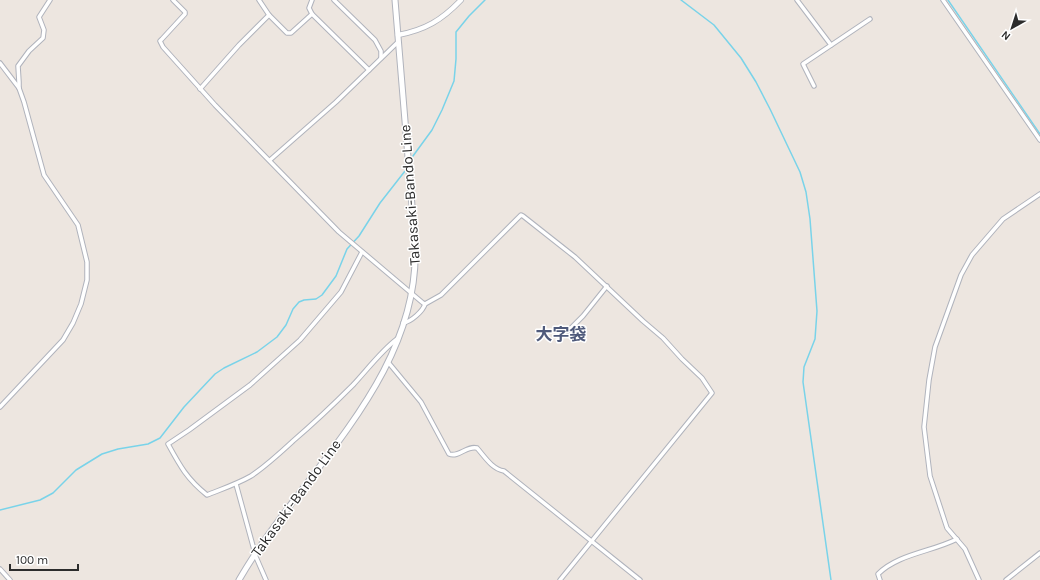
<svg xmlns="http://www.w3.org/2000/svg" width="1040" height="580" font-family="Karla,'Noto Sans JP',sans-serif">
<style>
.lines{fill:none;stroke-linecap:round;stroke-linejoin:round}
.stream{stroke:#79d3e9;stroke-width:1.5}
.minor-casing{stroke:#b0b3bc;stroke-width:5.5}
.tertiary-casing{stroke:#b0b3bc;stroke-width:6}
.secondary-casing{stroke:#b0b3bc;stroke-width:7}
.minor{stroke:#fff;stroke-width:3.5}
.tertiary{stroke:#fff;stroke-width:4.5}
.secondary{stroke:#fff;stroke-width:5}
.labels{text-anchor:middle;stroke-width:3;stroke-linejoin:round;paint-order:stroke}
.street-label{font-size:15px;fill:#2c2c2c;stroke:#fff}
.quarter-label{font-size:17px;font-weight:bold;fill:#4f5a7b;stroke:#fff}
</style>
<rect width="100%" height="100%" fill="#ede6e0"/>
<g class="lines">
<g class="stream">
<polyline points="681,0 714,25 741,58 756,82 770,109 800,172 806,192 810,219 817,311 815,339 804,367 803,382 831,580"/>
<polyline points="948,0 1040,134"/>
<polyline points="413,156 432,130 442,110 454,81 456,59 456,32 469,16 485,0"/>
<polyline points="0,510 40,500 53,493 76,470 102,454 118,449 148,444 160,438 184,407 215,374 224,368 257,352 277,337 286,325 293,309 299,302 304,300 316,299 322,295 336,276 347,249 359,236 380,203 405,171"/>
</g>
<g class="minor-casing">
<g id="minor">
<polyline points="173,0 185,12 185,14 162,39 160,41 163,47 215,105 339,232 423,303 425,304 441,295 521,215 523,216 575,257 643,321 663,338 682,359 702,378 712,393 560,580"/>
<polyline points="259,0 269,15 287,33 291,33 312,14"/>
<polyline points="312,0 309,8 312,14 369,70"/>
<polyline points="334,0 375,40 381,51 381,58"/>
<polyline points="797,0 831,45"/>
<polyline points="943,0 1040,140"/>
<polyline points="0,63 19,88 24,102 44,175 78,225 87,262 87,280 81,304 73,323 63,340 0,407"/>
<polyline points="814,86 803,64 870,19"/>
<polyline points="19,88 19,82 18,66 29,51 43,38 44,30 39,17 50,0"/>
<polyline points="200,89 239,45 269,15"/>
<polyline points="270,160 336,102 398,42"/>
<path d="M 362,252 L 341,292 L 300,340 L 250,385 L 189,430 L 168,444 C 180,466 187,479 207,495 C 222,489 237,484 251,476 C 266,466 280,453 293,441 C 314,423 334,404 353,385 C 367,370 382,350 397,339"/>
<path d="M 403,323 C 411,322 423,311 425,304"/>
<polyline points="568,331 583,316 607,286"/>
<path d="M 388,362 L 421,402 L 449,454 C 459,458 467,445 477,448 C 485,457 492,469 504,471 L 640,580"/>
<polyline points="236,484 256,557 266,580"/>
<polyline points="0,569 10,580"/>
<path d="M 880,580 L 878,574 C 898,554 931,552 957,539"/>
<polyline points="979,580 965,549 947,528 930,476 924,427 929,380 935,347 961,275 972,255 1003,219 1040,194"/>
<polyline points="1006,580 1040,553"/>
</g>
</g>
<g class="tertiary-casing">
<path id="tertiary" d="M 398,35 C 425,30 442,20 461,0"/>
</g>
<g class="secondary-casing">
<path id="secondary" d="M 239,580 C 301,472 422,377 415,242 L 395,0"/>
</g>
<use href="#minor" class="minor"/>
<use href="#tertiary" class="tertiary"/>
<use href="#secondary" class="secondary"/>
</g>
<g class="labels">
<g class="street-label">
<text transform="translate(410 195) rotate(-94)" y="5">Takasaki-Bando Line</text>
<text transform="translate(296 498) rotate(-54)" y="5">Takasaki-Bando Line</text>
</g>
<g class="quarter-label">
<text x="561" y="340">大字袋</text>
</g>
</g>
<g transform="translate(1012 28) rotate(219)" stroke="#ffffff" stroke-width="3" paint-order="stroke">
<path d="M0-3L7 15L0 10L-7 15Z" fill="#2c2c2c"/>
<text y="-6" font-size="11" font-weight="bold" text-anchor="middle" fill="#2c2c2c">N</text>
</g>
<path d="M10 564v6h68v-6" fill="none" stroke="#2c2c2c" stroke-width="2"/>
<text x="16" y="564" font-size="12" fill="#2c2c2c" stroke="#ffffff" stroke-width="3" paint-order="stroke">100 m</text>
</svg>
